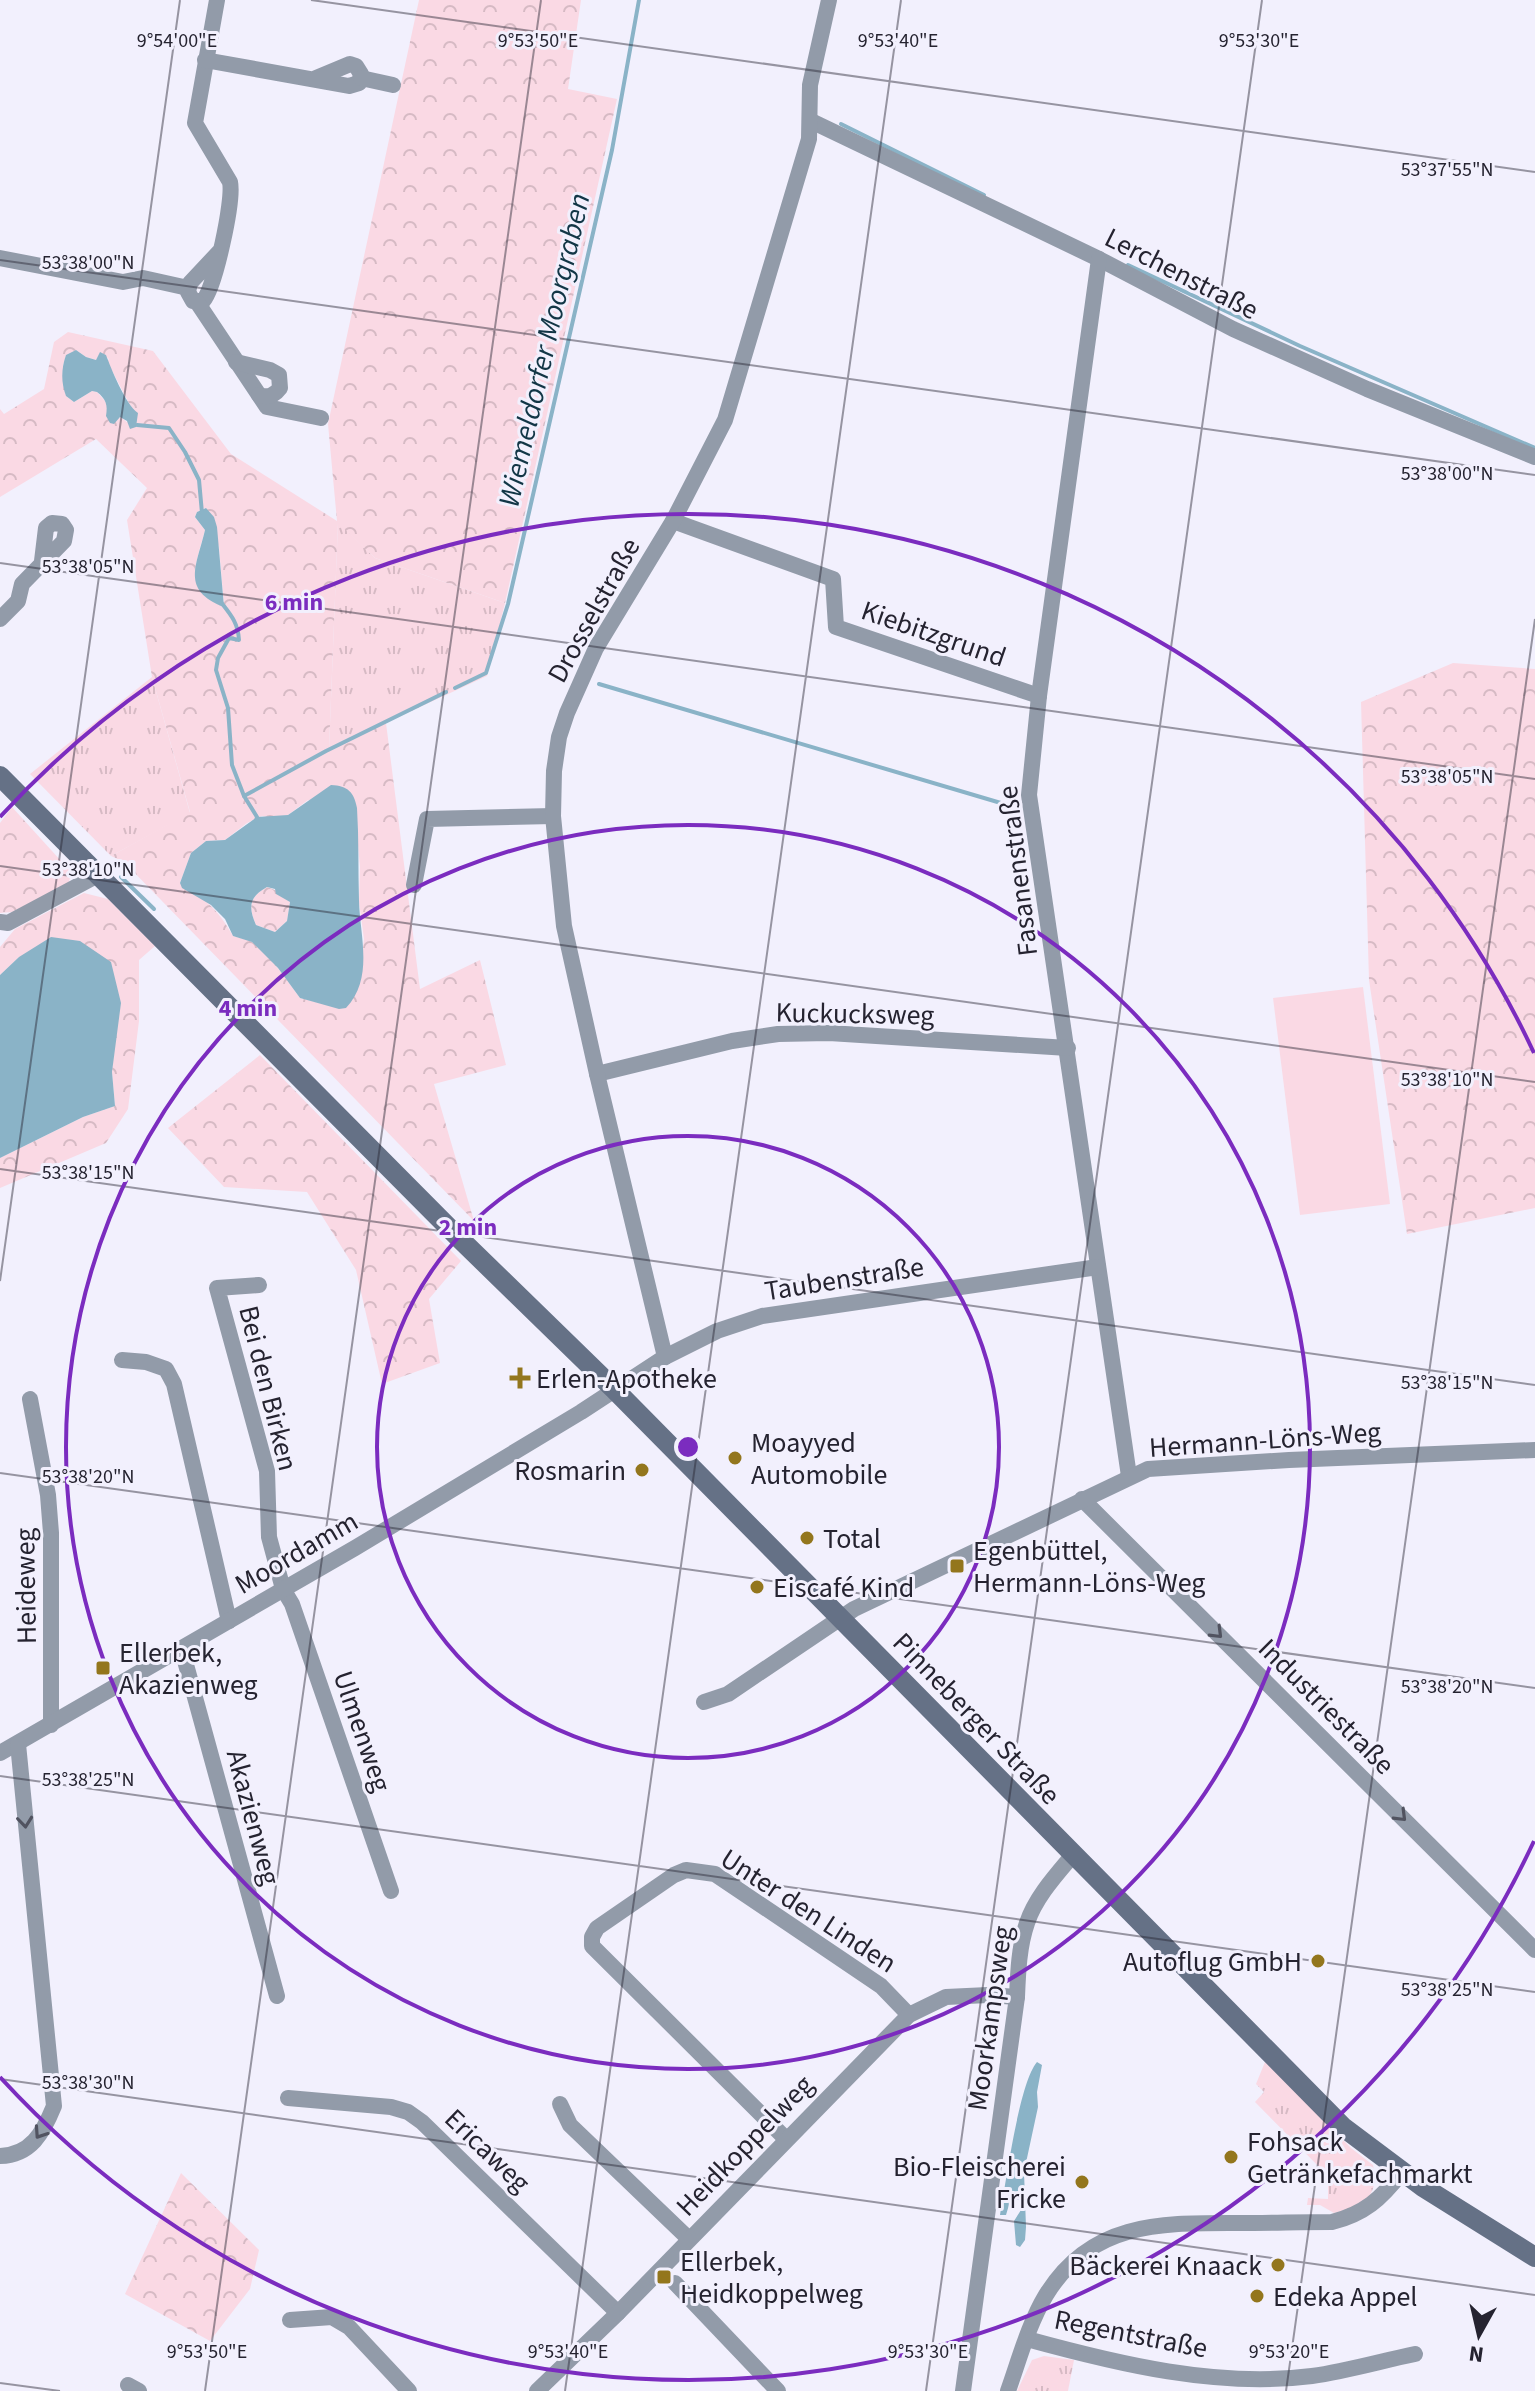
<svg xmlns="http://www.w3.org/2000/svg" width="1535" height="2391" font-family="'Source Sans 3',sans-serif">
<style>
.grass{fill:url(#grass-tufts)}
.forest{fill:url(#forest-crowns);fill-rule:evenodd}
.garden{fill:#fad9e4}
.water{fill:#8ab3c7;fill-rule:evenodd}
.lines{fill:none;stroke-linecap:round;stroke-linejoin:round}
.stream{stroke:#8ab3c7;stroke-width:4}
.street{stroke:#929ba9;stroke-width:16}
.secondary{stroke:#657186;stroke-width:20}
.oneway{stroke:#515360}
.ticks{fill:none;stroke:#252330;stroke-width:2;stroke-opacity:0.45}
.ring{fill:none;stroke:#7b2cbf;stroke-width:4}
.poi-dot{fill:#93761d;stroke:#f2f0fd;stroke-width:3}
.labels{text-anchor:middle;stroke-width:6;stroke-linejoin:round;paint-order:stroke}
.street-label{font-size:28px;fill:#252330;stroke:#f2f0fd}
.poi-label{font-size:28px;fill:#252330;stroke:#f2f0fd;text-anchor:start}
.water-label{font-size:30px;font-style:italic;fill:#123646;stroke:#f2f0fd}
.ticks-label{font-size:20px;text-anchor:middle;fill:#252330;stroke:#f2f0fd;stroke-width:6;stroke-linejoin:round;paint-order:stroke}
.centre{fill:#7b2cbf;stroke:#f2f0fd;stroke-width:4}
.ring-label{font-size:24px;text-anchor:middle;font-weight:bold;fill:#7b2cbf;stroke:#f2f0fd;stroke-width:6;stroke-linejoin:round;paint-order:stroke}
</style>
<defs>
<pattern id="grass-tufts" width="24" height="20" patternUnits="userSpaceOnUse" patternTransform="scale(2)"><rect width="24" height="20" fill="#fad9e4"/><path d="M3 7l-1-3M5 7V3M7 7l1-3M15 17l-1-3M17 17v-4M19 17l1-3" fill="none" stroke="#d6bac4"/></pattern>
<pattern id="forest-crowns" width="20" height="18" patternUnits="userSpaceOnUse" patternTransform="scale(2)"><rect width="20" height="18" fill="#fad9e4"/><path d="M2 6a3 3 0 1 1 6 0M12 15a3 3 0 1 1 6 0" fill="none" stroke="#d6bac4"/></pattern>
</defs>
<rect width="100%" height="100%" fill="#f2f0fd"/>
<g class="grass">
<polygon points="338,522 375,558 505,603 487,676 329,749"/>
<polygon points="152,677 190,813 111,856 30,774"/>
<path d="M 1265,2062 L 1351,2148 L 1373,2165 C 1380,2197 1363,2206 1334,2213 L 1320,2205 L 1307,2205 L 1308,2198 L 1328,2199 L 1328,2176 L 1255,2102 L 1264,2092 L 1256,2084 Z"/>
<polygon points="1044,2356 1074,2360 1068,2391 1017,2391 1032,2360"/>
</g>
<g class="forest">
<path d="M 419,0 L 581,0 L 568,89 L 617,99 L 505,603 L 375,558 L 338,523 L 329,748 L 386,723 L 420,989 L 480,960 L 506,1065 L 434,1084 L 474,1221 L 124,862 L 111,856 L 190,812 L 152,677 L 127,520 L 147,488 L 96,439 L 0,497 L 0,409 L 4,414 L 44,389 L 54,342 L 68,332 L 153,351 L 231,454 L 337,521 L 328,424 ZM 76,350 L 86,357 L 96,360 L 100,353 L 109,359 L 107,361 L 132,409 L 127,422 L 120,417 L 116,421 L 105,401 L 97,392 L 92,391 L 74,402 L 66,396 C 64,381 60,370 66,356 ZM 205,508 L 219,547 L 224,606 C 181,592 197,562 205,530 L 195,517 L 197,512 ZM 308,800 L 356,824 L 360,867 L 359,902 L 364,939 L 358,989 L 336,1007 L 300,998 C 289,983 268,952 252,942 C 247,939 239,938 233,936 C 217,908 207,901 180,883 L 191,853 L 206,841 L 225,840 L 247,823 L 262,816 L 273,818 L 288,815 Z"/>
<polygon points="1453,663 1535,669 1535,1208 1407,1234 1369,980 1361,702"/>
<polygon points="12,807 72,873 68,884 12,912 0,913 0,823"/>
<path d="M 267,887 L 275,890 L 290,902 L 287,921 L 275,932 L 256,925 C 248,907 249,897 267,887 Z"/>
<polygon points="84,893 108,899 155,946 139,960 139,1021 128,1109 106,1143 0,1188 0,1158 83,1117 115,1106 112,1072 114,1038 19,957 0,975 0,947 15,929"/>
<polygon points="260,1055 461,1261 429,1299 440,1363 382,1384 356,1270 307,1192 224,1187 168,1128"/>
<polygon points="181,2173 259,2250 250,2289 210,2341 125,2294"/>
</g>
<polygon class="garden" points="1363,987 1390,1204 1300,1215 1273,998"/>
<g class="water">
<path d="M 76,350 L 86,357 L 96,360 L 100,352 L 106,355 C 111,368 125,404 138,413 L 136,427 L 130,429 L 127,421 L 120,417 L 114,424 L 110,423 L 106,416 C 108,405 106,399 97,392 L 92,391 L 74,402 L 66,396 C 61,383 61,369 66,355 Z"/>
<path d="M 206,508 L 214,517 L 217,527 L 224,607 C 180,590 197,565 205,530 L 195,517 L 197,512 Z"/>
<path d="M 331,785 C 348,786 354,792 357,808 C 359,839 358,870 359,901 C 360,937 374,978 346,1008 L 339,1009 L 300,998 L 278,968 L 252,942 L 233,936 L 225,919 L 211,905 L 182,888 L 180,883 L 191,853 L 206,841 L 225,840 L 257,817 L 288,815 ZM 267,887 L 275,889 L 276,894 L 290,902 L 287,921 L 275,932 L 256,925 C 248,907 249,897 267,887 Z"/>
<polygon points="51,937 80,941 111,962 121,1003 112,1072 115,1106 83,1117 0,1158 0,975 19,957"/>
<path d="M 1037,2062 L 1042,2065 L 1037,2092 L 1038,2107 L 1024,2172 L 1026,2227 L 1025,2240 L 1020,2247 L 1016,2245 L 1014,2221 L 1021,2210 L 1020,2201 L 1014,2197 L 1011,2198 L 1006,2215 L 1000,2215 C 1006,2183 1019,2083 1037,2062 Z"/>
</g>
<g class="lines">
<g class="stream">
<polyline points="841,124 984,195"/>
<polyline points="1128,265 1300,346 1535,448"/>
<polyline points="137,425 169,428 185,452 199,480 202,513"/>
<path d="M 220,601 C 230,614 238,622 239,640 L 229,638 L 218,658 L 216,670 L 228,708 L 232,765 L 244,796 L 257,817 L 256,821"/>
<polyline points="599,684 1011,806"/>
<polyline points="455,688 486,673 508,604 612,150 639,0"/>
<polyline points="244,796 326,751 446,692"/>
<polyline points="121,877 154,909"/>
</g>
<g class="street">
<path d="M 217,0 L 195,123 L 230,182 C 234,200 215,288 203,301 L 193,301 L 188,292 L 190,283 L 220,251"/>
<polyline points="205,60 349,86 359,83 361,74 356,66 350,64 314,79"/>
<polyline points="361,78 393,85"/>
<polyline points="811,121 1099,259 1233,329 1367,389 1535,457"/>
<polyline points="0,258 123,282 143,278 188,288"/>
<polyline points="1099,259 1039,696 1029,795 1129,1476"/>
<polyline points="197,302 267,407 321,418"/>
<path d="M 236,362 L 270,370 L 279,375 L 280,388 C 274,396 268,398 259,395"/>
<polyline points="673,521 833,579 836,627 1039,696"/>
<polyline points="0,619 18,601 22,584 64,541 66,530 62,524 52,523 46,528 42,561"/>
<polyline points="414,885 427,819 553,816"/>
<polyline points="0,922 8,923 98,875"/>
<polyline points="597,1074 732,1041 778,1034 829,1033 1068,1048"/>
<polyline points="259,1285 217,1288 267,1471 269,1537 283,1589 292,1604 391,1891"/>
<polyline points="665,1357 597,1074 564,926 553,816 554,771 559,737 567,713 596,648 673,521 725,420 809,139 810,85 829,0"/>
<polyline points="122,1360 146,1362 166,1369 174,1384 229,1621"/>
<polyline points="30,1399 48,1495 51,1533 51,1725"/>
<polyline points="1082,1499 1535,1950"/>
<polyline points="182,1650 277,1996"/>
<polyline points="704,1702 728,1694 854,1609 1148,1469 1289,1460 1535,1450"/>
<polyline points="0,1753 355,1548 581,1412 665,1357 717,1331 762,1316 1098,1267"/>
<polyline points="288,2098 391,2107 408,2112 422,2122 618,2313"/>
<polyline points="560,2104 570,2125 689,2239"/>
<polyline points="786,2139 592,1946 592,1937 597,1928 674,1875 686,1870 715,1874 881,1986 909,2015"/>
<path d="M 0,2156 C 31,2155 43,2133 54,2106 L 18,1744"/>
<polyline points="675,2283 778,2391"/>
<polyline points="290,2320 332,2317 349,2327 409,2391"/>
<path d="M 1027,2339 C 1118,2364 1217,2388 1312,2376 C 1347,2371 1381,2361 1415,2354"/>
<polyline points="128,2385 139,2391"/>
<polyline points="537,2391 618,2313 909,2015 946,1997 988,1995 1017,1997"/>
<path d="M 963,2391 L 1017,1997 C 1018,1972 1019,1946 1027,1923 C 1035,1898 1056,1875 1072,1856"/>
<path d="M 1008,2391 C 1019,2360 1029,2323 1046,2295 C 1092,2220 1164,2223 1240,2223 C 1271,2223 1301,2222 1332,2222 C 1364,2214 1381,2199 1401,2173"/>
</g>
<polyline class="secondary" points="0,776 461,1240 614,1389 1343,2127 1423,2187 1535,2257"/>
</g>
<defs><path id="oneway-chevron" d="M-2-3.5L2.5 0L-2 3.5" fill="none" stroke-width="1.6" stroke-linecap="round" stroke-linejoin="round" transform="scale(2)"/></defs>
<g class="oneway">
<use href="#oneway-chevron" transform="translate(1217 1633) rotate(45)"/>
<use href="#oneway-chevron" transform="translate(1401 1816) rotate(45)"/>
<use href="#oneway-chevron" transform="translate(25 1822) rotate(84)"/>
<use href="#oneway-chevron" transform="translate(40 2133) rotate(124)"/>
</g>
<path class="ticks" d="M 311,0 L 1535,172M 0,260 L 1535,475M 0,563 L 1535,779M 0,866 L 1535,1082M 0,1169 L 1535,1385M 0,1281 L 180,0M 0,1473 L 1535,1688M 0,1776 L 1535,1992M 0,2079 L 1535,2295M 0,2383 L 60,2391M 205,2391 L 541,0M 565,2391 L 901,0M 926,2391 L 1262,0M 1286,2391 L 1535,619"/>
<g class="ring">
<circle cx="688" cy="1447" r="311"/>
<circle cx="688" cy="1447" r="622"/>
<path d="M1534 1841A933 933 0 0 1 0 2077M0 817A933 933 0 0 1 1534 1053"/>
</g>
<g class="poi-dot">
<path d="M516 1366h8v8h8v8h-8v8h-8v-8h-8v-8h8z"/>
<circle cx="735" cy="1458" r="8"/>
<circle cx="642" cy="1470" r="8"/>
<circle cx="807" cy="1538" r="8"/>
<rect x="949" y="1558" width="16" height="16" rx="4"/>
<circle cx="757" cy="1587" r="8"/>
<rect x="95" y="1660" width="16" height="16" rx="4"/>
<circle cx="1318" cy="1961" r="8"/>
<circle cx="1231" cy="2157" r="8"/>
<circle cx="1082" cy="2182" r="8"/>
<circle cx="1278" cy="2265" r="8"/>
<rect x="656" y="2269" width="16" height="16" rx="4"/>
<circle cx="1257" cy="2296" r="8"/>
</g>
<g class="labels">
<g class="street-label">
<text transform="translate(1182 273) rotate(27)" y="10">Lerchenstraße</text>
<text transform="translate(593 610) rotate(-61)" y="10">Drosselstraße</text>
<text transform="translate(934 633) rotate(19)" y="10">Kiebitzgrund</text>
<text transform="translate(1017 871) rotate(-97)" y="10">Fasanenstraße</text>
<text transform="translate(855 1013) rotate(1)" y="10">Kuckucksweg</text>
<text transform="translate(844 1278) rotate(-9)" y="10">Taubenstraße</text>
<text transform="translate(269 1388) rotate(76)" y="10">Bei den Birken</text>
<text transform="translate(1265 1439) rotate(-4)" y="10">Hermann-Löns-Weg</text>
<text transform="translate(296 1552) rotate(-30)" y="10">Moordamm</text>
<text transform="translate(25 1586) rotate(-91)" y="10">Heideweg</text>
<text transform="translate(1327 1706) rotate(45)" y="10">Industriestraße</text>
<text transform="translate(977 1718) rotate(46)" y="10">Pinneberger Straße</text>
<text transform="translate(363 1731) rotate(71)" y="10">Ulmenweg</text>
<text transform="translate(254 1817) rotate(75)" y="10">Akazienweg</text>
<text transform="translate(809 1910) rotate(33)" y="10">Unter den Linden</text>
<text transform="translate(989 2018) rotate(-82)" y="10">Moorkampsweg</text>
<text transform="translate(744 2145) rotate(-46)" y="10">Heidkoppelweg</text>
<text transform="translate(488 2150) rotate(44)" y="10">Ericaweg</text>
<text transform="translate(1131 2333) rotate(11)" y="10">Regentstraße</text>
</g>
<g class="poi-label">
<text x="536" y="1388">Erlen-Apotheke</text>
<text x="751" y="1452">Moayyed<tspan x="751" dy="32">Automobile</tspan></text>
<text x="626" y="1480" text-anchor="end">Rosmarin</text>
<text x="823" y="1548">Total</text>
<text x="973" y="1560">Egenbüttel,<tspan x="973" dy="32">Hermann-Löns-Weg</tspan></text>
<text x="773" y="1597">Eiscafé Kind</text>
<text x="119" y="1662">Ellerbek,<tspan x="119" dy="32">Akazienweg</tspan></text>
<text x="1302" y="1971" text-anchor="end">Autoflug GmbH</text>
<text x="1247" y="2151">Fohsack<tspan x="1247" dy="32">Getränkefachmarkt</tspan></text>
<text x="1066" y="2176" text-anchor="end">Bio-Fleischerei<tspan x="1066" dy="32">Fricke</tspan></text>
<text x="680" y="2271">Ellerbek,<tspan x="680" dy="32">Heidkoppelweg</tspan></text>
<text x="1262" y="2275" text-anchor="end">Bäckerei Knaack</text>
<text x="1273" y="2306">Edeka Appel</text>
</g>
<g class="water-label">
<text transform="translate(544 350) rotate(-77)" y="10">Wiemeldorfer Moorgraben</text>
</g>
</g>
<g class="ticks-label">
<text x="177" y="47">9°54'00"E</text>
<text x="538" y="47">9°53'50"E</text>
<text x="898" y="47">9°53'40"E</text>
<text x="1259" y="47">9°53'30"E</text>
<text x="1447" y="176">53°37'55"N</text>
<text x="88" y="269">53°38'00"N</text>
<text x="1447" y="480">53°38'00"N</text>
<text x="88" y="573">53°38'05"N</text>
<text x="1447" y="783">53°38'05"N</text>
<text x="88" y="876">53°38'10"N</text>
<text x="1447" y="1086">53°38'10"N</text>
<text x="88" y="1179">53°38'15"N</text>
<text x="1447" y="1389">53°38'15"N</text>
<text x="88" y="1483">53°38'20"N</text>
<text x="1447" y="1693">53°38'20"N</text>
<text x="88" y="1786">53°38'25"N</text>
<text x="1447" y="1996">53°38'25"N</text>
<text x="88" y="2089">53°38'30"N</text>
<text x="207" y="2358">9°53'50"E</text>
<text x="568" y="2358">9°53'40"E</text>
<text x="928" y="2358">9°53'30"E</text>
<text x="1289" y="2358">9°53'20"E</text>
</g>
<circle cx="688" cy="1447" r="12" class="centre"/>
<g class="ring-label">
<text x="294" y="610">6 min</text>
<text x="248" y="1016">4 min</text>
<text x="468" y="1235">2 min</text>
</g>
<g transform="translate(1479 2335) rotate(188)" stroke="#f2f0fd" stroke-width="6" paint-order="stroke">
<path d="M0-6L14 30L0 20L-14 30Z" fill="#252330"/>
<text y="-12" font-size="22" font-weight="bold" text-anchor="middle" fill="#252330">N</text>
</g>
</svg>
